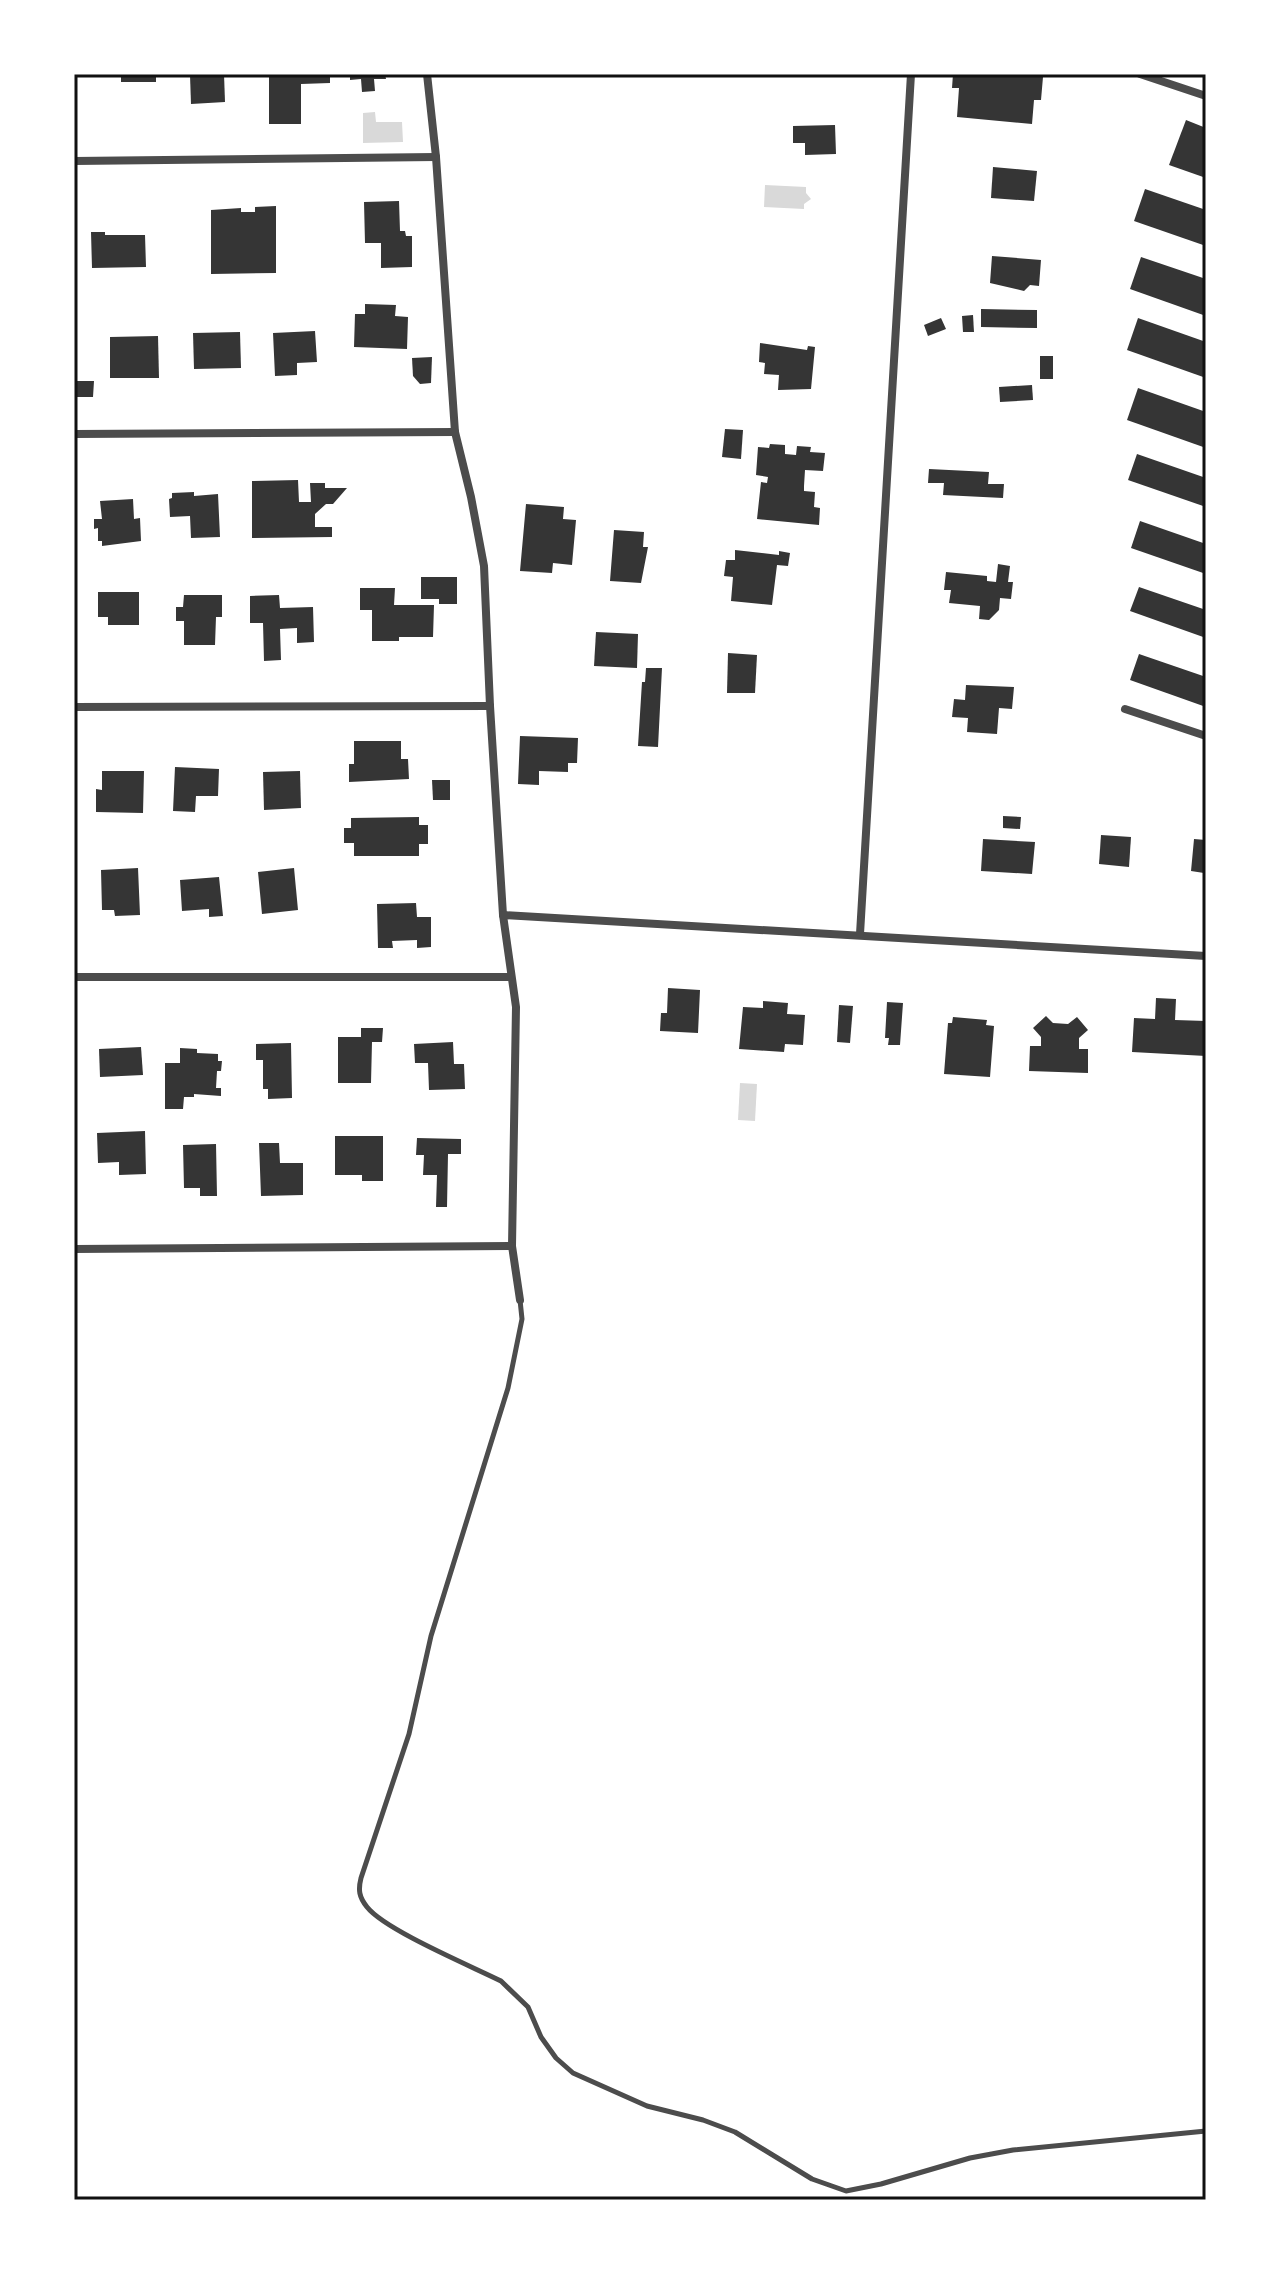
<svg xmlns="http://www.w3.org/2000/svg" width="1280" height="2274" font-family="'PT Sans Narrow',sans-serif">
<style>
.water{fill:#d9d9d9}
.building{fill:#353535}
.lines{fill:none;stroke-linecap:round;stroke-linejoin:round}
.service{stroke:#4c4c4c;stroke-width:5}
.minor{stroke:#4c4c4c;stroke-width:8}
.neatline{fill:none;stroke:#111;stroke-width:3}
</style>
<rect width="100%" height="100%" fill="#fff"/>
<g class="water">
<polygon points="375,112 376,122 402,122 403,142 363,143 363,113"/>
<polygon points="765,185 806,187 806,193 811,199 804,204 804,209 764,207"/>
<polygon points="740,1083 757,1084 755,1121 738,1120"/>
</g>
<g class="building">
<rect x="121" y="74" width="35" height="8"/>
<polygon points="194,74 224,74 225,102 191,104 190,75"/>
<polygon points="269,74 330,74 330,83 301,84 301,124 269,124"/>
<polygon points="350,74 385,74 386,79 374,79 375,91 362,92 361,79 350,80"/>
<polygon points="953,74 1043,77 1041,100 1034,100 1032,124 957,117 959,88 952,88"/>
<polygon points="1186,120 1206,128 1206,178 1169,165"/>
<polygon points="835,125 836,154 805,155 805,143 793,143 793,126"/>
<polygon points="993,167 1037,171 1034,201 991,198"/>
<polygon points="1145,189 1206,210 1206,246 1134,221"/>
<polygon points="399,201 400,231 405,231 406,236 412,236 412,267 381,268 381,243 365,243 364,202"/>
<polygon points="276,206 276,273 211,274 211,210 241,208 241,212 255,212 255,207"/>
<polygon points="91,232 105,232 105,235 145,235 146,267 92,268"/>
<polygon points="992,256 1041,260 1039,286 1030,285 1024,291 990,283"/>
<polygon points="1141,257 1206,279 1206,316 1130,289"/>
<polygon points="365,304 396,305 395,316 408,317 407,349 354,347 355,314 365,314"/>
<polygon points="981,309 1037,310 1037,328 981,327"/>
<polygon points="973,315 974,332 963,332 962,316"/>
<polygon points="941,318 946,329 928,336 924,325"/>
<polygon points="1138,318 1206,342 1206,378 1127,350"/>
<polygon points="315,331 317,362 297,363 297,375 275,376 273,333"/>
<polygon points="240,332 241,368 194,369 193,333"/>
<polygon points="158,336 159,378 110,378 110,337"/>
<polygon points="760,343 807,350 808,346 815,347 811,389 778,390 779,375 764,374 765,363 759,362"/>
<rect x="1040" y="356" width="13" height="23"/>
<polygon points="432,357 431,383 420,384 413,376 412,358"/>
<polygon points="75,381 94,381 93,397 74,397"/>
<polygon points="1032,385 1033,400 1000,402 999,387"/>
<polygon points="1138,388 1206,412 1206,448 1127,420"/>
<polygon points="725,429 743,430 741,459 722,457"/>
<polygon points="770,444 785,445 785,454 796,455 797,446 811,447 810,452 825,453 823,471 805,470 804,486 804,491 815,492 814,507 820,508 819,525 757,519 761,482 767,483 768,477 756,475 758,447 769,448"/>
<polygon points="1137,454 1206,478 1206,507 1128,480"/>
<polygon points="929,469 989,472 988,484 1004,484 1003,498 943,495 944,483 928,483"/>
<polygon points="298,480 299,502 311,502 310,483 325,483 325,488 347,488 333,504 326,504 315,514 315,527 332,527 332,537 252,538 252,481"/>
<polygon points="194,492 194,496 218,494 220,537 191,538 190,516 170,517 169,499 172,498 172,493"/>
<polygon points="133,499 134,519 140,518 141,541 102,546 102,541 98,541 98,528 94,529 94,519 102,519 100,501"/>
<polygon points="526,504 564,507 563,519 576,520 572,565 553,563 552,573 520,571"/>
<polygon points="1140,521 1206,544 1206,574 1131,548"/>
<polygon points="614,530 644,532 643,547 648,547 641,583 610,581"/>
<polygon points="735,550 779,555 779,551 790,553 788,566 777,565 772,605 731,601 733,577 724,576 726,560 735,560"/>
<polygon points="998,564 1010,566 1008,582 1013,582 1011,599 1000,598 999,610 989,620 979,619 980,606 949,603 951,590 944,590 946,572 987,576 987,581 996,582"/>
<polygon points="421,577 457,577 457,604 439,604 439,599 421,599"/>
<polygon points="1139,587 1206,610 1206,638 1130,611"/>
<polygon points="360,588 395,588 394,605 434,605 433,637 399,637 399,641 372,641 372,610 360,610"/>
<polygon points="98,592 139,592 139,625 108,625 108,617 98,617"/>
<polygon points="184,595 222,595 222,617 216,617 215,645 184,645 184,621 176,621 176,607 183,607"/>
<polygon points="279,595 280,608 313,607 314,642 297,643 297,628 280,629 281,660 264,661 263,623 250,623 250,596"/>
<polygon points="596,632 638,634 637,668 594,666"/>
<polygon points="728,653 757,655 755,693 727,693"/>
<polygon points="1139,654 1206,677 1206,707 1130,680"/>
<polygon points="646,668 662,668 658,747 638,746 642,682 645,682"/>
<polygon points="966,685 1014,687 1012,709 999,708 997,734 967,732 968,718 952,717 954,699 965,700"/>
<polygon points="520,736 578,738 577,763 568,763 568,772 539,771 539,785 518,784"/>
<polygon points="354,741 401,741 401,759 408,759 409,779 349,782 349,764 354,764"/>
<polygon points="175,767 219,769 218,796 196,796 195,812 173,811"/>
<polygon points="102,771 144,771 143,813 96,812 96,789 102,790"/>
<polygon points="300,771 301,808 264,810 263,772"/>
<polygon points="432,780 450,780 450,800 433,800"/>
<polygon points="1003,816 1021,817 1020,829 1003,828"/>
<polygon points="419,817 419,825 428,825 428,844 419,844 419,856 354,856 354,843 344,843 344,828 351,828 351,818"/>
<polygon points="1101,835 1131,837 1129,867 1099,864"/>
<polygon points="983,839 1035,842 1032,874 981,871"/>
<polygon points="1194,839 1206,840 1206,869 1204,873 1191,871"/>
<polygon points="138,868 140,915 115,916 114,910 102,910 101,870"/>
<polygon points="294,868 298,910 262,914 258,872"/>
<polygon points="219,877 223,916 209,917 209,909 182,911 180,880"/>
<polygon points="416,903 417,917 431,917 431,947 417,948 417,940 392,941 393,948 378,948 377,904"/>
<polygon points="668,988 700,990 698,1033 660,1031 661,1013 667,1013"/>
<polygon points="1156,998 1176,999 1175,1020 1206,1021 1206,1056 1132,1052 1134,1018 1155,1019"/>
<polygon points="763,1001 788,1003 787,1014 805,1015 803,1045 785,1044 784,1052 739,1049 743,1007 763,1008"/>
<polygon points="887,1002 903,1003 900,1045 888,1045 889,1038 885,1038"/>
<polygon points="839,1005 853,1006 850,1043 837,1042"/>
<polygon points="1046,1016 1053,1023 1068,1024 1077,1017 1088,1030 1079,1038 1079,1049 1088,1049 1088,1073 1029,1071 1030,1046 1041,1046 1041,1037 1033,1028"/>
<polygon points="953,1017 987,1020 986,1025 994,1026 990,1077 944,1074 948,1023 952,1023"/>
<polygon points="361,1028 383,1028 382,1042 372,1042 371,1083 338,1083 338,1037 361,1037"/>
<polygon points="453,1042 454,1064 464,1064 465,1089 429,1090 428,1063 415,1063 414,1044"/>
<polygon points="291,1043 292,1098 268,1099 268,1089 263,1089 263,1060 256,1060 256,1044"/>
<polygon points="141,1047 143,1075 100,1077 99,1049"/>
<polygon points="180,1048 197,1049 197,1053 218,1054 218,1061 222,1061 221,1071 217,1071 216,1088 221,1088 221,1096 194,1094 194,1097 184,1097 183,1109 165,1109 165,1063 180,1063"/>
<polygon points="145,1131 146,1174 119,1175 119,1162 98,1163 97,1133"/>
<polygon points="335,1136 383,1136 383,1181 362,1181 362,1175 335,1175"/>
<polygon points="417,1138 461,1139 461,1154 448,1154 447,1207 436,1207 437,1175 423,1175 424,1155 416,1155"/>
<polygon points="259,1143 279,1143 280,1163 303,1163 303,1195 261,1196"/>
<polygon points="216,1144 217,1196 200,1196 200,1188 184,1188 183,1145"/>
</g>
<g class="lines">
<path class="service" d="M 520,1300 L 522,1319 L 508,1388 L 431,1636 L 409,1734 L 361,1878 C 358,1890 359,1897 367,1907 C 385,1930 471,1966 501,1981 L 528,2007 L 541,2037 L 556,2058 L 573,2073 L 647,2106 L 703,2120 L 735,2132 L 812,2179 L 846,2191 L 881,2184 L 970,2158 L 1013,2150 L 1206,2131"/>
<g class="minor">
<polyline points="427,74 436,157 455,432 471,497 484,566 490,706 503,915 516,1007 512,1246 520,1300"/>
<polyline points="1140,74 1206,96"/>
<polyline points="74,161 436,157"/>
<polyline points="74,434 455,432"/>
<polyline points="74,707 490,706"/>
<polyline points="1125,709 1206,736"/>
<polyline points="503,915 1206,956"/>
<polyline points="860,934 911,74"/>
<polyline points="74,977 510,977"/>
<polyline points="74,1249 512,1246"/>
</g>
</g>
<rect width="1280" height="2274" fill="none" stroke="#ffffff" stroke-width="152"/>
<rect x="76" y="76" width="1128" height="2122" class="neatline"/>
</svg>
